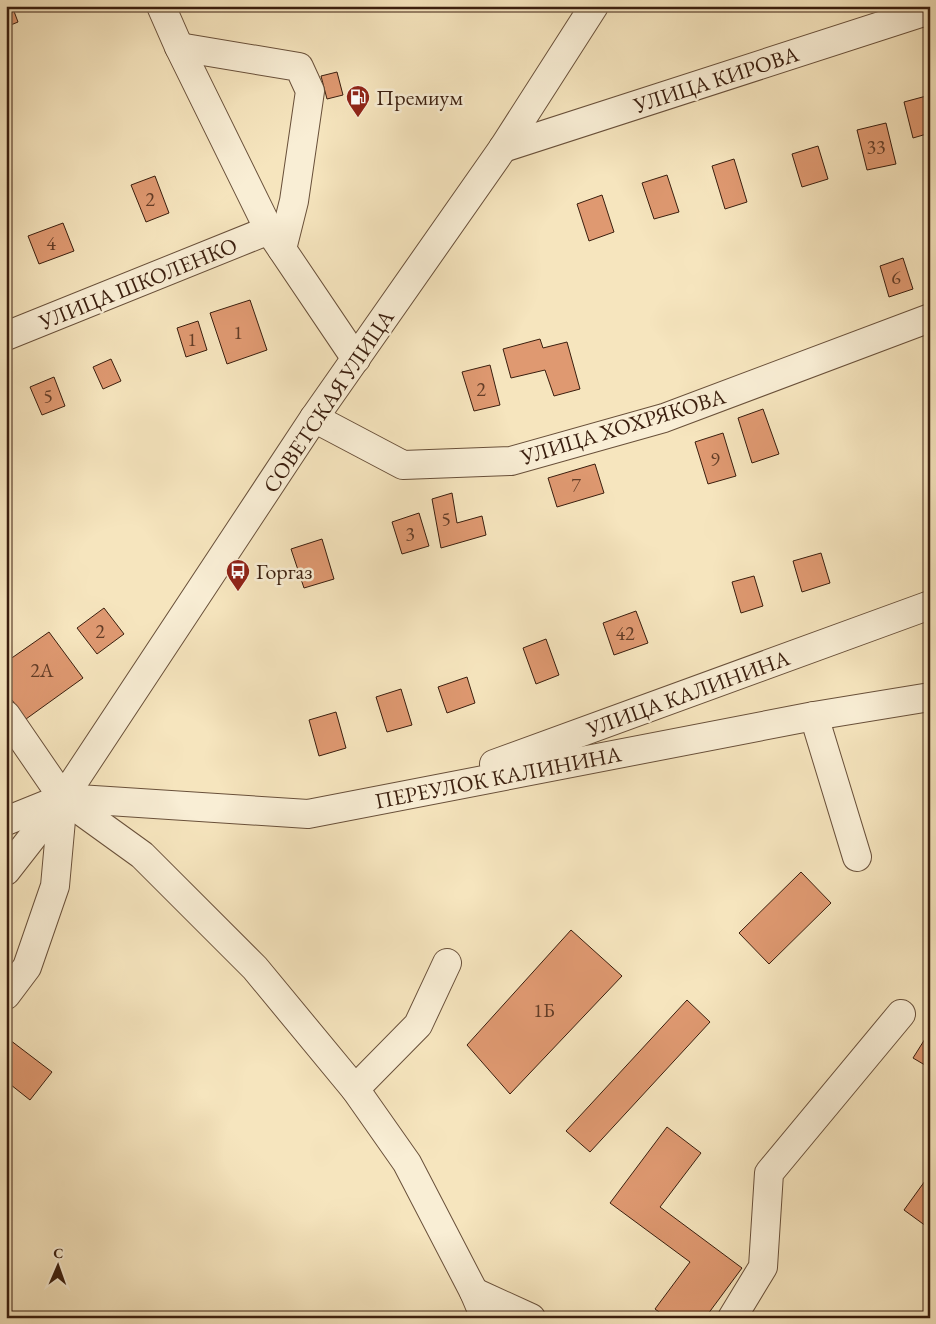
<svg xmlns="http://www.w3.org/2000/svg" width="936" height="1324" font-family="'EB Garamond',serif">
<style>
.building{fill:#df9971;stroke:#3a1e0e}
.lines{fill:none;stroke-linecap:round;stroke-linejoin:round}
.minor-casing{stroke:#69503a;stroke-width:30}
.minor{stroke:#f9eed5;stroke-width:28}
.labels{text-anchor:middle;stroke-width:5;stroke-linejoin:round;paint-order:stroke}
.number-label{font-size:20px;fill:#633d27}
.street-label{font-size:22px;fill:#3a1e0e;stroke:#f9eed5}
.poi-label{font-size:22px;fill:#3a1e0e;stroke:#f9eed5;text-anchor:start}
</style>
<rect width="100%" height="100%" fill="#f6e5be"/>
<filter id="stains"><feTurbulence type="fractalNoise" baseFrequency=".004" numOctaves="4"/><feColorMatrix values="0 0 0 0 .2 0 0 0 0 .09 0 0 0 0 .02 0 0 0 .5 -.17"/></filter>
<radialGradient id="worn" r=".72"><stop offset=".6" stop-color="#630" stop-opacity="0"/><stop offset="1" stop-color="#630" stop-opacity=".3"/></radialGradient>
<g class="building">
<polygon points="6,6 12,6 18,22 6,27"/>
<polygon points="337,72 343,95 327,99 321,76"/>
<polygon points="930,95 930,133 913,138 904,102"/>
<polygon points="886,123 896,164 867,170 857,130"/>
<polygon points="818,146 828,179 802,187 792,154"/>
<polygon points="734,159 747,202 725,209 712,166"/>
<polygon points="667,175 679,212 654,219 642,183"/>
<polygon points="155,176 169,213 146,222 131,185"/>
<polygon points="602,195 614,232 589,241 577,204"/>
<polygon points="63,223 74,251 39,264 28,236"/>
<polygon points="903,258 913,289 889,297 880,266"/>
<polygon points="250,300 267,350 227,364 210,313"/>
<polygon points="198,321 207,350 186,357 177,328"/>
<polygon points="540,339 543,348 567,342 580,389 554,396 545,370 511,378 503,349"/>
<polygon points="111,359 121,381 103,389 93,367"/>
<polygon points="490,365 500,405 474,411 462,372"/>
<polygon points="54,377 65,406 42,415 30,387"/>
<polygon points="763,409 779,454 752,463 738,418"/>
<polygon points="723,433 736,476 708,484 695,442"/>
<polygon points="595,464 604,493 557,507 548,478"/>
<polygon points="452,493 457,523 482,516 486,535 441,548 432,499"/>
<polygon points="419,513 429,546 402,554 392,522"/>
<polygon points="322,539 334,579 304,588 291,549"/>
<polygon points="821,553 830,583 802,592 793,561"/>
<polygon points="754,576 763,606 741,613 732,582"/>
<polygon points="104,608 124,634 97,654 77,628"/>
<polygon points="636,611 648,643 614,655 603,623"/>
<polygon points="49,632 83,678 26,719 6,692 6,662"/>
<polygon points="546,639 559,675 536,684 523,648"/>
<polygon points="467,677 475,703 447,713 438,687"/>
<polygon points="401,689 412,725 387,732 376,697"/>
<polygon points="336,712 346,748 319,756 309,720"/>
<polygon points="801,872 831,903 769,964 739,933"/>
<polygon points="571,930 622,976 510,1094 467,1045"/>
<polygon points="687,1000 710,1022 590,1152 566,1131"/>
<polygon points="930,1031 930,1068 913,1058"/>
<polygon points="6,1037 52,1072 30,1100 6,1081"/>
<polygon points="667,1127 701,1153 660,1207 742,1268 705,1318 667,1318 655,1309 690,1262 610,1203"/>
<polygon points="930,1174 930,1229 904,1210"/>
</g>
<g class="lines">
<g class="minor-casing">
<g id="minor">
<polyline points="161,6 179,47 269,230 356,359"/>
<polyline points="179,47 299,67 310,91 294,201 282,249"/>
<polyline points="503,148 930,10"/>
<polyline points="6,336 269,230"/>
<polyline points="314,418 403,465 511,461 664,418 930,318"/>
<polyline points="6,715 63,798 142,855 255,968 355,1089 407,1163 474,1292 485,1318"/>
<polyline points="814,716 857,857"/>
<polyline points="494,764 930,605"/>
<polyline points="6,821 63,798 308,814 814,716 930,697"/>
<polyline points="6,871 63,798 314,418 503,148 594,6"/>
<polyline points="6,995 27,967 55,886 63,798"/>
<polyline points="355,1089 418,1025 447,963"/>
<polyline points="474,1292 531,1318"/>
<polyline points="732,1318 763,1267 769,1173 901,1014"/>
</g>
</g>
<use href="#minor" class="minor"/>
</g>
<defs>
<g id="fuel-pin" transform="scale(1.25)"><path d="M0 17L-7.5 6A9.5 9.5 0 1 1 7.5 6Z" fill="#8f2418" stroke="#f9eed5"/><path d="M-5.5-6h7V0h2V4h1.3V-2.5L3-4.5l.8-.8L6-3V5H2.5V1h-1V6h-7ZM-4.2-4.7v3.2H.2V-4.7Z" fill="#fff"/></g>
<g id="bus-pin" transform="scale(1.25)"><path d="M0 17L-7.5 6A9.5 9.5 0 1 1 7.5 6Z" fill="#8f2418" stroke="#f9eed5"/><path d="M-5-6H5V4H4V6H2V4H-2V6H-4V4H-5ZM-3.5-4V0h7V-4ZM-3.5 1.2v1.5H-2V1.2ZM2 1.2v1.5H3.5V1.2Z" fill="#fff"/></g>
</defs>
<g fill-rule="evenodd">
<use href="#fuel-pin" x="358" y="97"/>
<use href="#bus-pin" x="238" y="571"/>
</g>
<g class="labels">
<g class="number-label">
<text x="876" y="154">33</text>
<text x="150" y="206">2</text>
<text x="51" y="250">4</text>
<text x="896" y="284">6</text>
<text x="238" y="339">1</text>
<text x="192" y="346">1</text>
<text x="481" y="396">2</text>
<text x="48" y="403">5</text>
<text x="715" y="466">9</text>
<text x="576" y="492">7</text>
<text x="446" y="526">5</text>
<text x="410" y="541">3</text>
<text x="100" y="638">2</text>
<text x="625" y="640">42</text>
<text x="42" y="677">2А</text>
<text x="544" y="1017">1Б</text>
</g>
<g class="street-label">
<text transform="translate(716 79) rotate(-18)" y="8">УЛИЦА КИРОВА</text>
<text transform="translate(138 283) rotate(-22)" y="8">УЛИЦА ШКОЛЕНКО</text>
<text transform="translate(328 401) rotate(-56)" y="8">СОВЕТСКАЯ УЛИЦА</text>
<text transform="translate(623 426) rotate(-17)" y="8">УЛИЦА ХОХРЯКОВА</text>
<text transform="translate(688 693) rotate(-20)" y="8">УЛИЦА КАЛИНИНА</text>
<text transform="translate(498 777) rotate(-11)" y="8">ПЕРЕУЛОК КАЛИНИНА</text>
</g>
<g class="poi-label">
<text x="376" y="105">Премиум</text>
<text x="256" y="579">Горгаз</text>
</g>
</g>
<rect width="936" height="1324" fill="none" stroke="#f6e5be" stroke-width="25"/>
<rect x="8" y="8" width="921" height="1309" fill="none" stroke="#3a1e0e" stroke-width="2.5"/>
<rect x="12" y="12" width="911" height="1299" fill="none" stroke="#3a1e0e"/>
<g transform="translate(58 1266) rotate(2)" stroke="#f9eed5" stroke-width="4" paint-order="stroke">
<path d="M0-4L9 19L0 12L-9 19Z" fill="#3a1e0e"/>
<text y="-8" font-size="14" font-weight="bold" text-anchor="middle" fill="#3a1e0e">С</text>
</g>
<rect width="100%" height="100%" filter="url(#stains)"/>
<rect width="100%" height="100%" fill="url(#worn)"/>
</svg>
